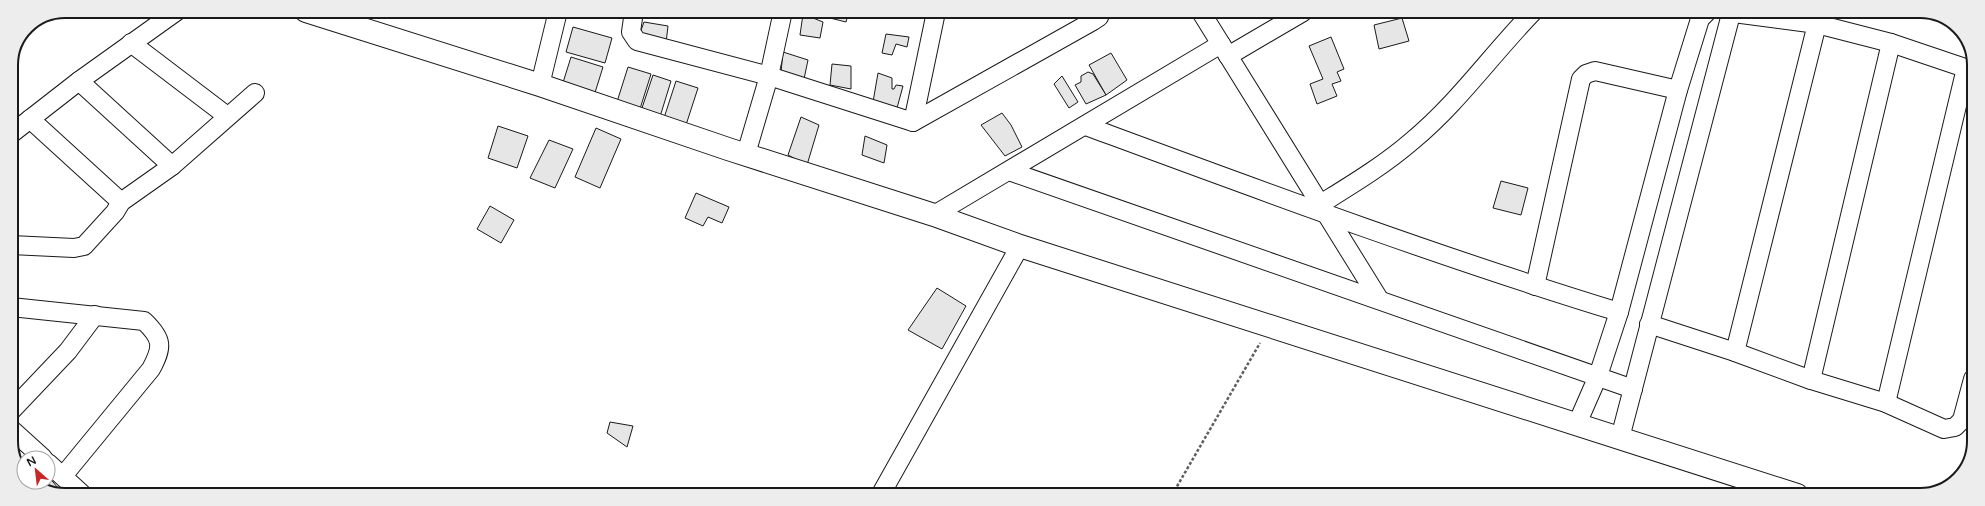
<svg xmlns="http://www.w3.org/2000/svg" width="1985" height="506" font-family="'Varela Round',sans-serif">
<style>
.building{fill:#e6e6e6;stroke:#1a1a1a}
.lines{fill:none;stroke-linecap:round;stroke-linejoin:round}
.minor-casing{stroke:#1a1a1a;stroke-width:20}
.major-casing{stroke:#1a1a1a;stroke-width:24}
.path{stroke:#5f5f5f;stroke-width:2.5;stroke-dasharray:3 2;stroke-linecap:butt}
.minor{stroke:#fff;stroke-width:18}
.major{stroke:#fff;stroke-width:22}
.rim{fill:none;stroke:#1a1a1a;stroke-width:2}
</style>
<rect width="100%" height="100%" fill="#fff"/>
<g class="building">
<polygon points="819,11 849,11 846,22 818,15"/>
<polygon points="803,14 823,22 820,38 800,35"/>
<polygon points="1402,18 1409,41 1379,49 1374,25"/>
<polygon points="644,22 668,26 666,43 640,33"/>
<polygon points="573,27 612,38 605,63 566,52"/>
<polygon points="886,34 909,37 907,47 896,44 892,55 882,53"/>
<polygon points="1331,37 1344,69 1337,72 1341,81 1332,84 1337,96 1317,104 1310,84 1323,79 1309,46"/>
<polygon points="783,52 808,60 804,79 781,72"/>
<polygon points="1111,53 1127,80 1106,95 1089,65"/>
<polygon points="571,57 603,67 593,99 561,89"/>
<polygon points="832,64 851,66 851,89 830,85"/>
<polygon points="628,67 651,74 639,112 616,105"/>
<polygon points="1088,72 1093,74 1106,95 1086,104 1075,85 1081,82 1081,76"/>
<polygon points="878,73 892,78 892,89 894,89 896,85 903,86 897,108 873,102"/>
<polygon points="653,75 671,81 659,120 640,114"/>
<polygon points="1062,76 1078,102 1069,108 1054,84"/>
<polygon points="676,81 698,88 685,128 663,121"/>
<polygon points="1002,113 1011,125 1022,147 1005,156 981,125"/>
<polygon points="801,117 819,125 807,165 788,155"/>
<polygon points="498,126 528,136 517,168 488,158"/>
<polygon points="596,128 621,139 600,188 575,177"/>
<polygon points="865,136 887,145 884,163 862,155"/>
<polygon points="549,140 573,149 555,188 530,178"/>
<polygon points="1501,181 1528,188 1521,215 1493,208"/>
<polygon points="696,193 729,207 722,223 708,217 703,226 685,218"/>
<polygon points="490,206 514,220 501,243 477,229"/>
<polygon points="937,288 966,306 942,349 908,330"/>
<polygon points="610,422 633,426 627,447 607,433"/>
<polygon points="48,476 63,494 54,494 38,485 41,482 48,482"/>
<polygon points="749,489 752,494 742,494"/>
</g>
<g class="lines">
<g class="minor-casing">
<g id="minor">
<polyline points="634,11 631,32 637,41 769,76 913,122 1093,21 1099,17 1101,12"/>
<polyline points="1201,12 1379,299"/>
<polyline points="1726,12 1817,24 1891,43 1974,71"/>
<polyline points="131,43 227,116"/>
<polyline points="1228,56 1303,12"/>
<polyline points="79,81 172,166"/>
<polyline points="540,85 558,11"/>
<polyline points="30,119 121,202"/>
<polyline points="913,122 936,12"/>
<path d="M 1086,126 C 1262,191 1439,257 1619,312"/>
<polyline points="11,134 79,81 177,11"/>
<polyline points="746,154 769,76 783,11"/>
<polyline points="1009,171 1633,389"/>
<path d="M 1319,205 C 1351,185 1383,166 1412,141 C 1458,103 1492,54 1533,12"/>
<polyline points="934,215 1221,44"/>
<polyline points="11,245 74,248 84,246 115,212 121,202 172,166 255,93"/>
<polyline points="1535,286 1581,79 1586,74 1595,71 1678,90"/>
<path d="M 11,307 L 144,321 C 163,339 163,347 151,369 L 63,476"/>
<polyline points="1649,324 1735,352 1811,380 1886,403 1944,429 1955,427 1962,420 1973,379"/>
<polyline points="1735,352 1817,24"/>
<polyline points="1811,380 1891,43"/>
<polyline points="1886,403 1966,68"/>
<polyline points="11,411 68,351 95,315"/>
<polyline points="1577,424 1598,376 1619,312 1678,90 1700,19 1707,12"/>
<polyline points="11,429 43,458"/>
<polyline points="1620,438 1731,14"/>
<polyline points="48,463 82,494"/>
<polyline points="881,494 1020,246"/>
</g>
</g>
<g class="major-casing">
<polyline id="major" points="306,11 540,85 728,149 934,215 1020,246 1797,495"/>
</g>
<polyline class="path" points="1172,495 1260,343"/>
<use href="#minor" class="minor"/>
<use href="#major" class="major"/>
</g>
<path d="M0 0H1985V506H0ZM65 18H1920A47 47 0 0 1 1967 65V441A47 47 0 0 1 1920 488H65A47 47 0 0 1 18 441V65A47 47 0 0 1 65 18Z" fill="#ededed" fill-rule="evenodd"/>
<path class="rim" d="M65 18H1920A47 47 0 0 1 1967 65V441A47 47 0 0 1 1920 488H65A47 47 0 0 1 18 441V65A47 47 0 0 1 65 18Z"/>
<g transform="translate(36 470) rotate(332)"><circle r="19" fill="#ffffff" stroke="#a3a3a3"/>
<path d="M0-3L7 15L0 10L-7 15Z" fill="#c62828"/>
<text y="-6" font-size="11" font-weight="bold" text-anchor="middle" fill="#1a1a1a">N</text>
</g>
</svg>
